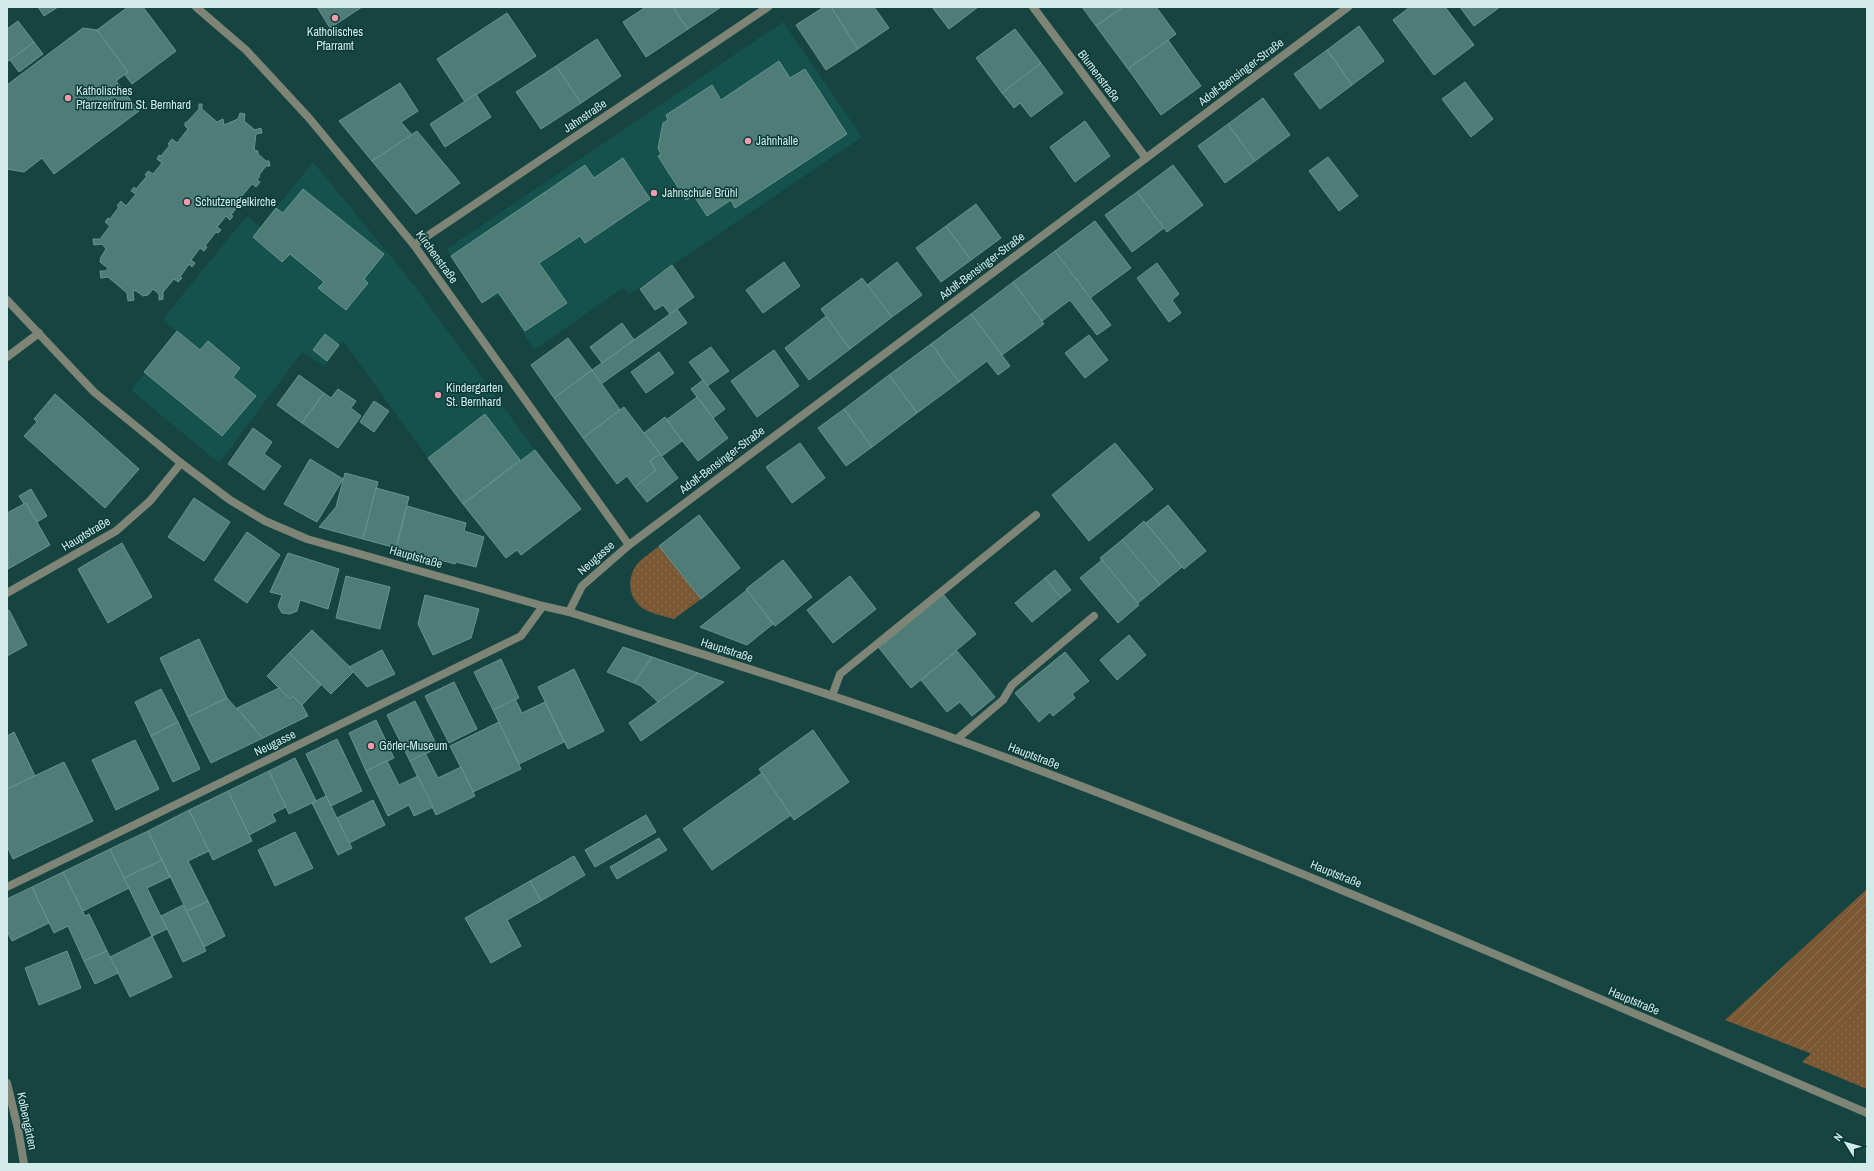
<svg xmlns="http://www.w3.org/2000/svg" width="1874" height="1171" font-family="'Archivo Narrow',sans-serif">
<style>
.built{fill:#15514d}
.grass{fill:url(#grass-dots)}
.garden{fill:url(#garden-furrows)}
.building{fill:#4e7c77;stroke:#679691}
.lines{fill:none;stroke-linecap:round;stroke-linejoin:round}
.service{stroke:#7e8576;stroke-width:8}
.minor{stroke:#7e8576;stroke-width:8}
.poi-dot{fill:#f39aab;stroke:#093a37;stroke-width:1.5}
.labels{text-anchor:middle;stroke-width:3;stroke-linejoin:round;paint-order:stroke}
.poi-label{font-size:12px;fill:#d4ece9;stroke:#093a37;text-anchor:start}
.street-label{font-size:12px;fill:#d4ece9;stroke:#093a37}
</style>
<defs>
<pattern id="grass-dots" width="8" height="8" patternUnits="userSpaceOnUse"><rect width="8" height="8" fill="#7a5834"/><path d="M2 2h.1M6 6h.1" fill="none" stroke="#8c7051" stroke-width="1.8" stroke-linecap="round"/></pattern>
<pattern id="garden-furrows" width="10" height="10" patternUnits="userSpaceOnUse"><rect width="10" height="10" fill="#7a5834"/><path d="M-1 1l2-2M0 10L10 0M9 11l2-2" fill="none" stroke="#8c7051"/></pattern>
</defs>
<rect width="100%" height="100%" fill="#164541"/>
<g class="built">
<polygon points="783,22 862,137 628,295 624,287 534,350 500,295 482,303 447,249"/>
<polygon points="313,162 414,285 535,450 581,509 521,555 517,550 506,558 428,458 343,341 325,367 302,352 219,463 131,390 177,332 163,320 166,315 247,216 261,227"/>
</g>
<g class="grass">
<path d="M 659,546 L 701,599 L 674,619 C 664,616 652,614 644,609 C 628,599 626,578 638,563 C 644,557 653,551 659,546 Z"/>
<polygon points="1867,1001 1867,1089 1802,1062"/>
</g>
<polygon class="garden" points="1867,889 1867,1002 1812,1054 1725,1020"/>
<g class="building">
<polygon points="38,7 58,7 44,16"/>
<polygon points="128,7 143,7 176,51 132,84 125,75 128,72 97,30"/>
<polygon points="317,7 362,7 330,28"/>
<polygon points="646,7 673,7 688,29 646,57 623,22"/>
<polygon points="673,7 721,7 688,29"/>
<polygon points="824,7 831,7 858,49 826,70 796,25"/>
<polygon points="831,7 874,7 889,28 858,49"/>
<polygon points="932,7 978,7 949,29"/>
<polygon points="1082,7 1123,7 1096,26"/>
<polygon points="1123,7 1156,7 1176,34 1128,69 1096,26"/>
<polygon points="1410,7 1445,7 1474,45 1434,75 1393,20"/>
<polygon points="1460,7 1500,7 1474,26"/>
<polygon points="507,13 536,56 465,102 437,59"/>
<polygon points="18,21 34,42 7,62 7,29"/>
<polygon points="1359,26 1384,61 1352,85 1327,50"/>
<polygon points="83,28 97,30 128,72 116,81 139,111 54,174 42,158 24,172 7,169 7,85"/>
<polygon points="1015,29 1041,63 1002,93 976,58"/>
<polygon points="597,39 621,76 581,103 556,66"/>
<polygon points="1168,40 1201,86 1161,115 1128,69"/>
<polygon points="34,42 43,54 19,72 10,60"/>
<polygon points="1327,50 1352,85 1320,109 1294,74"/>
<polygon points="779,61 790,78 805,69 847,134 735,208 731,200 707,216 694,196 686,200 658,156 661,154 658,148 663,123 668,120 666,115 712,85 721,100"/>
<polygon points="1041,63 1063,93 1031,117 1020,103 1014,108 1002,93"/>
<polygon points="556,66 581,103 541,129 516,92"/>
<polygon points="1465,82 1493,119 1471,137 1442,99"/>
<polygon points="400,83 418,111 401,122 412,135 372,161 339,121"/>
<polygon points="476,94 491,117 445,147 430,124"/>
<polygon points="1263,98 1290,135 1255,161 1228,124"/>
<polygon points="199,104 202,104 202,109 217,122 223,119 224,125 238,119 240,113 245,114 244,121 255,130 261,128 262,133 256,134 254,150 258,151 258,154 266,161 269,161 270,166 266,166 259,175 260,176 257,180 260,182 256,187 252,184 241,197 246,200 243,204 241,202 231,215 233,216 230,220 226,216 217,227 221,230 218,233 216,232 205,246 207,247 204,251 200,248 191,260 195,263 192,267 189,264 180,277 182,278 178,282 174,279 163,292 163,299 159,300 159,294 153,289 148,295 143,296 135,290 133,293 134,300 128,301 127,293 108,277 101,278 100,271 106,271 108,268 100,262 101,257 106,249 102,244 94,245 93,239 100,239 110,226 105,222 108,218 110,219 119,207 117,206 121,201 126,206 136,194 131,191 134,187 136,189 147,176 145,175 148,171 153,174 162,163 157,159 159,155 161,156 170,145 168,144 172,139 177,143 188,129 185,126 185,123 188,121 199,109"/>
<polygon points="1085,121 1110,156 1075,182 1050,147"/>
<polygon points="1228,124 1255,161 1225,183 1198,146"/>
<polygon points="417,131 460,183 416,214 372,161"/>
<polygon points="1328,157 1358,196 1339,211 1309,171"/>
<polygon points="623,158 650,199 585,243 580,236 539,263 567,303 525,331 498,292 482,303 451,256 585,165 594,178"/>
<polygon points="1173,165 1203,205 1167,232 1137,192"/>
<polygon points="303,189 384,254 364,279 368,283 346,310 318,288 324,282 290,254 282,262 253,237 276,208 283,213"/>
<polygon points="1137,192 1164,228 1132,252 1105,215"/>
<polygon points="976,204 1001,238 971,260 946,226"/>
<polygon points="1095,221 1131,268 1090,298 1055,251"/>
<polygon points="946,226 971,260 941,282 916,248"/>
<polygon points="1055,251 1111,325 1097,335 1070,300 1042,321 1013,282"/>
<polygon points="784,262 800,286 763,313 746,290"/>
<polygon points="897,262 922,295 892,317 867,285"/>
<polygon points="1157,263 1179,294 1172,300 1181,313 1169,322 1137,278"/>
<polygon points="672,265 694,297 670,314 663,305 655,310 640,289"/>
<polygon points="862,278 892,317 850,349 821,309"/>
<polygon points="1013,282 1044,324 1002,355 971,314"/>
<polygon points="677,309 687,323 601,384 592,370"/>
<polygon points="971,314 1010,366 998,375 987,361 959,382 931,344"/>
<polygon points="826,316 850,349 809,380 785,348"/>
<polygon points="622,323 634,340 602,363 590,347"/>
<polygon points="177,331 200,350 208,341 240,368 233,377 256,396 222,436 144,372"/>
<polygon points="325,334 339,345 327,361 313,350"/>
<polygon points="1089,335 1108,360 1085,378 1065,353"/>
<polygon points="568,338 592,370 554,398 531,365"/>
<polygon points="931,344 959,382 917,413 889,375"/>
<polygon points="711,347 729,371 707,386 689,362"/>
<polygon points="774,350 799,386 757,417 731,381"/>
<polygon points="659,352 674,373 646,393 631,372"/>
<polygon points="592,370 620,410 583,438 554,398"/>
<polygon points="299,375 324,393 302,423 277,405"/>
<polygon points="889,375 917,413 872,447 844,409"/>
<polygon points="703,380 725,409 713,418 691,389"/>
<polygon points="338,389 356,401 351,408 361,416 338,448 302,423 324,393 331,398"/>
<polygon points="55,394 139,469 105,508 24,436 37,422 34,419"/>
<polygon points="697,397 728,438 698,461 666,420"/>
<polygon points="374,401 389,411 374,432 360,422"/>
<polygon points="624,407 660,454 650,461 656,470 635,487 627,476 617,484 583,438"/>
<polygon points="844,409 872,447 846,466 818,428"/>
<polygon points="485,414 520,460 463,504 428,458"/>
<polygon points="665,417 682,441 662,456 644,433"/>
<polygon points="253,428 272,442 264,454 281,466 264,490 228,464"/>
<polygon points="800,443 825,478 792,503 766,467"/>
<polygon points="1115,443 1153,489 1089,541 1052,495"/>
<polygon points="535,450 581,509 521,555 517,550 506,558 463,504"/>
<polygon points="660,454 678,478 647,502 635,487 656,470 650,461"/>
<polygon points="310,459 343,479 317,522 284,504"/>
<polygon points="345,473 378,482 363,539 319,527 336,507"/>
<polygon points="376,488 409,497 396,548 363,539"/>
<polygon points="31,489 47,516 37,522 26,503 24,504 19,496"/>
<polygon points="194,498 230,522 204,561 168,537"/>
<polygon points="26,503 50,545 8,569 7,513"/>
<polygon points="1168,505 1206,551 1184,569 1146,523"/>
<polygon points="407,506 466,523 464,531 484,537 476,567 456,562 455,564 396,548"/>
<polygon points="699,515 740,568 701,599 659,546"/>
<polygon points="1144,521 1182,567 1160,585 1122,540"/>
<polygon points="247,532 280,555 247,603 214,580"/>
<polygon points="1122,540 1160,585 1138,603 1100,558"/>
<polygon points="122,543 152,597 108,623 78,569"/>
<polygon points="288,553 339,569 328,609 300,600 297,611 290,614 282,613 278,606 282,595 270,592"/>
<polygon points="783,560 812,597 775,626 746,589"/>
<polygon points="1102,560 1139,605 1118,623 1080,578"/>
<polygon points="1055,570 1071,590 1061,598 1045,578"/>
<polygon points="346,576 390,587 380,629 336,618"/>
<polygon points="850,576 876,609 833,643 807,610"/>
<polygon points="1045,578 1061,598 1032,622 1015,603"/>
<polygon points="747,590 773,624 747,645 700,627"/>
<polygon points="943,594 976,634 911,688 879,648"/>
<polygon points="425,595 479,609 471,638 433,655 418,624"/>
<polygon points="9,610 27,645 7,656 7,611"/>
<polygon points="312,630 354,671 331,694 289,653"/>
<polygon points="1129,635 1146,655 1117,680 1100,660"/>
<polygon points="199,639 227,698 188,717 160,658"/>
<polygon points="623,647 652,657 634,683 607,672"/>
<polygon points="382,650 395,674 367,687 349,667"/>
<polygon points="957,651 995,697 972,716 960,702 947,712 921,680"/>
<polygon points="1065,652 1089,681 1072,694 1075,698 1053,716 1050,712 1039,722 1015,693"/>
<polygon points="289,653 321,685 302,705 293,696 290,699 267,676"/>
<polygon points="652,657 698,673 658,702 641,686 634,683"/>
<polygon points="501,659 519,698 493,710 474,672"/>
<polygon points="574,669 604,731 568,749 538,687"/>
<polygon points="698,673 724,682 641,741 629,723"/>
<polygon points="454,682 477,729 449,743 425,696"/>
<polygon points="279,688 290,699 293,696 302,705 308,716 263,738 237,708"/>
<polygon points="161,689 178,722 151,736 135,702"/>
<polygon points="227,698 263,738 211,763 188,717"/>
<polygon points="515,699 522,713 545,702 564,742 519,764 493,710"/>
<polygon points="415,701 438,748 410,761 387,715"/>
<polygon points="376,720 394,758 366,771 349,733"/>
<polygon points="178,722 200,769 173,782 151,736"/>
<polygon points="499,722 521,769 473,792 450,746"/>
<polygon points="813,730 849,782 794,820 759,769"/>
<polygon points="14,732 35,776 7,789 7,736"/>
<polygon points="337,739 362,791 331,806 306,754"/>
<polygon points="135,740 159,789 116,810 92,760"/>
<polygon points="425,753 438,778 461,767 475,796 436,815 410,761"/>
<polygon points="295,758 316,801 289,814 269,771"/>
<polygon points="387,761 399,785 418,776 433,807 414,816 409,805 388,816 366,771"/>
<polygon points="64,762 93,821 13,859 7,846 7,789"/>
<polygon points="269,771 286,807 272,814 276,821 249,835 228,791"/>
<polygon points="762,773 791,815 712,870 683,829"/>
<polygon points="228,791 252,841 213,860 189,810"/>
<polygon points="326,796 352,848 338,855 312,803"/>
<polygon points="373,800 385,825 349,843 337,818"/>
<polygon points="189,810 209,851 188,861 208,901 187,911 148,831"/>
<polygon points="646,815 656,832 595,867 585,850"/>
<polygon points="148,831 162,860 124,878 110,849"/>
<polygon points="295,832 313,868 275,886 258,850"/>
<polygon points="659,838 667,850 617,879 610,867"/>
<polygon points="110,849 129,888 83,911 63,872"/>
<polygon points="574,856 585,875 541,901 530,881"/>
<polygon points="162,860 170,877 147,888 167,929 152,936 124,878"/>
<polygon points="63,872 85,916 89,914 107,951 84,961 68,926 54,933 32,887"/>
<polygon points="530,881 541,901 507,920 521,946 491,963 465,918"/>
<polygon points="32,887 49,923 12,941 7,931 7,899"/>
<polygon points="208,901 225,936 204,947 187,911"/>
<polygon points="183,905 206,951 183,962 161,916"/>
<polygon points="152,936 172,977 130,997 110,957"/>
<polygon points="67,951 81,988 39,1005 25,968"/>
<polygon points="107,951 118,973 95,984 84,961"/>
</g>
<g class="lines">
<g class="service">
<polyline points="832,696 840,674 1036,515"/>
<polyline points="957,739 1003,700 1012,685 1094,616"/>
</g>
<g class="minor">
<polyline points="196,7 246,50 309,118 414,245 629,545"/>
<polyline points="1033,7 1146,158"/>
<polyline points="414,245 768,7"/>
<path d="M 7,300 L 94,392 L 181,463 L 230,500 L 265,521 L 307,539 L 543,606 L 569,612 C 700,654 832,693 961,741 C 1267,853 1567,985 1867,1113"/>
<polyline points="7,357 39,333"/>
<polyline points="7,593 116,531 150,501 181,463"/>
<polyline points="569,612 582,586 629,545 1348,7"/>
<polyline points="7,887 521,636 543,606"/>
<polyline points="7,1083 18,1129 24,1164"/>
</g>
</g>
<g class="poi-dot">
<circle cx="335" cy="18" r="4"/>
<circle cx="68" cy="98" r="4"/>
<circle cx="748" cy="141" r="4"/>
<circle cx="654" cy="193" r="4"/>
<circle cx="187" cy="202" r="4"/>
<circle cx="438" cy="395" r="4"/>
<circle cx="371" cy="746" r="4"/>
</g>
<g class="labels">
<g class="poi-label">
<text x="335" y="36" text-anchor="middle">Katholisches<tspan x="335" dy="14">Pfarramt</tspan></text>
<text x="76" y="95">Katholisches<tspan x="76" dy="14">Pfarrzentrum St. Bernhard</tspan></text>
<text x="756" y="145">Jahnhalle</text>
<text x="662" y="197">Jahnschule Brühl</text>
<text x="195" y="206">Schutzengelkirche</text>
<text x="446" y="392">Kindergarten<tspan x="446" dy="14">St. Bernhard</tspan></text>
<text x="379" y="750">Görler-Museum</text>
</g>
<g class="street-label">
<text transform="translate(1241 72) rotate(-37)" y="4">Adolf-Bensinger-Straße</text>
<text transform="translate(1099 76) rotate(53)" y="4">Blumenstraße</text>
<text transform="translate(585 116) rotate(-34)" y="4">Jahnstraße</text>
<text transform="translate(437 257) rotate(54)" y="4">Kirchenstraße</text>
<text transform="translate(982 266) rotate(-37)" y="4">Adolf-Bensinger-Straße</text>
<text transform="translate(722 460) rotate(-37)" y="4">Adolf-Bensinger-Straße</text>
<text transform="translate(86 534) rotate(-31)" y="4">Hauptstraße</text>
<text transform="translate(416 557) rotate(16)" y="4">Hauptstraße</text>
<text transform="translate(596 558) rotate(-41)" y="4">Neugasse</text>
<text transform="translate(727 650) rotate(18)" y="4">Hauptstraße</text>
<text transform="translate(275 743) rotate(-26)" y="4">Neugasse</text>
<text transform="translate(1034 756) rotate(21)" y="4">Hauptstraße</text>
<text transform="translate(1336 874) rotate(22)" y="4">Hauptstraße</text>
<text transform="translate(1634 1001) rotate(23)" y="4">Hauptstraße</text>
<text transform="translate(27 1121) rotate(78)" y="4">Kolbengärten</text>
</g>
</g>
<rect width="1874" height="1171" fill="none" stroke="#d4ece9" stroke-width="16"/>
<g transform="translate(1846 1143) rotate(307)" stroke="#093a37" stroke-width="3" paint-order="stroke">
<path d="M0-3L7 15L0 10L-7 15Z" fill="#d4ece9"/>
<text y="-6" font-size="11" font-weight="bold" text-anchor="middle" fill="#d4ece9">N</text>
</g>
</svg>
